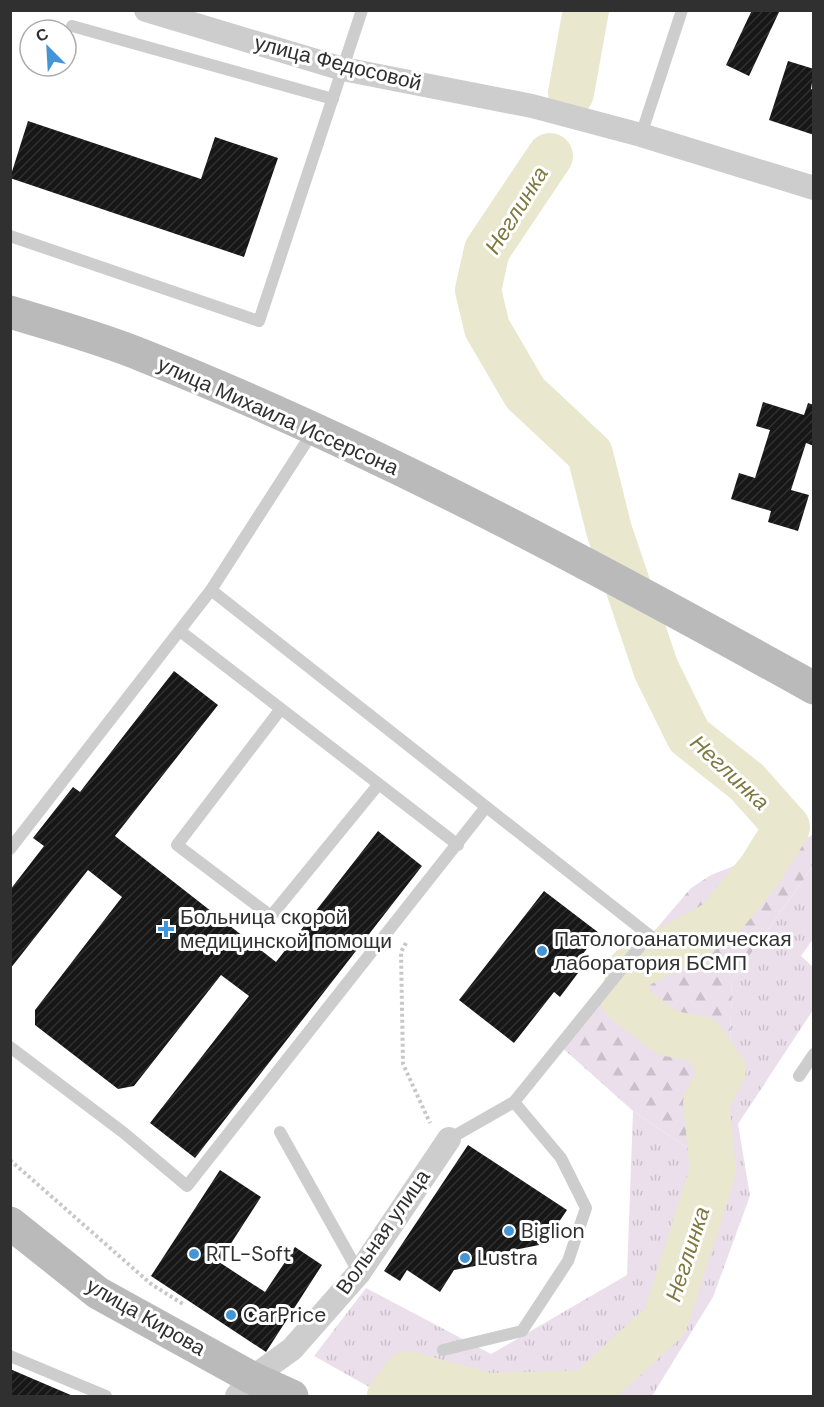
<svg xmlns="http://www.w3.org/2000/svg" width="824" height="1407" font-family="'DM Sans',sans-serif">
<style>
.grass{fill:url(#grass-tufts)}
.forest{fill:url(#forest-firs)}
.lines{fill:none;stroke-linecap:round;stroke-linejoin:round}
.river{stroke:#e9e7cd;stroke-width:46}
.building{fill:url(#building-hatch)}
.path{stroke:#c7c7c7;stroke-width:4;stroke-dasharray:3 3;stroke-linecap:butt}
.service{stroke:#cdcdcd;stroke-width:12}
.minor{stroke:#cdcdcd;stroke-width:24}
.secondary{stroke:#bababa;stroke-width:33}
.poi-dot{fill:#4395d6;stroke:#fff;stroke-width:2}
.labels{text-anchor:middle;stroke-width:6;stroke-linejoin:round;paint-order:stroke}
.street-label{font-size:21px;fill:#303030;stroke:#fff}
.poi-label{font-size:21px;fill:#303030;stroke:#fff;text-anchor:start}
.water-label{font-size:22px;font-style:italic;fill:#7f783f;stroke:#fff}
</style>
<defs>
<pattern id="grass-tufts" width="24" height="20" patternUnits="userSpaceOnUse" patternTransform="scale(1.5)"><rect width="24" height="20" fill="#ebdfeb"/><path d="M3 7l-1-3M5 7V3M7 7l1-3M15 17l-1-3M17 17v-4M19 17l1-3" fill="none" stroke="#cac0ca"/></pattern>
<pattern id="forest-firs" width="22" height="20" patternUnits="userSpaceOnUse" patternTransform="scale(1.5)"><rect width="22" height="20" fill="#ebdfeb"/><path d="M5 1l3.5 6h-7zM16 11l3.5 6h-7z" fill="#cac0ca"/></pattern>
<pattern id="building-hatch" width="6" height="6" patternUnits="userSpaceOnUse" patternTransform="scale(1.5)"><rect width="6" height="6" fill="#171717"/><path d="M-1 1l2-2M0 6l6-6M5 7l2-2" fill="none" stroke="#303030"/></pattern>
</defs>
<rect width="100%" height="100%" fill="#fff"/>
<polygon class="grass" points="813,866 813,939 801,956 813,967 813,1010 738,1124 750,1196 713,1297 652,1396 385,1396 314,1356 366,1288 491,1354 627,1275 633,1111 726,1174 732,980"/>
<polygon class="forest" points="813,835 813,866 732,980 726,1174 633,1111 558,1044 691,888 711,875"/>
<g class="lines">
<g class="river">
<polyline points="571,93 586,10"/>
<polyline points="390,1396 407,1374 488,1396 587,1393 665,1321 713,1171 706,1102 723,1070 701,1039 667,1033 623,999 631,969 717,923 761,869 787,827 747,782 689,736 656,669 609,530 590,454 525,393 487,328 478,290 487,250 550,156"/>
</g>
</g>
<g class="building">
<polygon points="752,10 780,10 749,76 726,65"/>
<polygon points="788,61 814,69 811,89 814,90 814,135 769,120"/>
<polygon points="28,121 201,179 215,137 278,158 244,257 10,178"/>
<polygon points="763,402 804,415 808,403 814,405 814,446 806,443 791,490 809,495 798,531 768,522 771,511 731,499 739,473 755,478 770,430 756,426"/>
<polygon points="174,671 218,705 115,836 276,962 378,831 422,866 195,1158 150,1123 249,996 221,975 134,1086 118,1089 35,1025 35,1010 122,897 88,870 10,969 10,890 44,846 33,838 73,787 80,792"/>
<polygon points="544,891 599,933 572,968 578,973 560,997 554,992 514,1043 459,1000"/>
<polygon points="468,1145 567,1210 544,1244 490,1255 491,1263 454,1270 440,1292 407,1270 400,1281 384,1271"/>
<polygon points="220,1170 261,1197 219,1262 265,1292 295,1247 322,1265 266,1352 151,1276"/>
<polygon points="10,1369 73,1396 10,1396"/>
</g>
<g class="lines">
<g class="path">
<polyline points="406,943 401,952 403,1064 430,1123"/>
<polyline points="10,1160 151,1284 183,1304"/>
</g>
<g class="service">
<polyline points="72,26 333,99"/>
<polyline points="641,135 682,10"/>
<polyline points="10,236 259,321 362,10"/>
<polyline points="211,590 649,935 514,1102 449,1139"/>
<polyline points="180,631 458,845"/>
<polyline points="280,710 177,845 271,916 378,785"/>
<polyline points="10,849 211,590 314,430"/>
<polyline points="10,1047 124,1133 187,1186 486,807"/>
<polyline points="799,1076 814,1054"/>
<polyline points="280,1132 359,1273"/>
<polyline points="443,1350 522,1331 568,1261 586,1208 561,1158 514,1102"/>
<polyline points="10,1356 106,1396"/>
</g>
<g class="minor">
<polyline points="146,10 343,69 532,106 641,135 814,188"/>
<polyline points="237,1396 252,1378 292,1349 359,1273 449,1139"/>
</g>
<g class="secondary">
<path d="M 10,312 C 55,326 101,338 144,356 C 376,448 596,567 814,688"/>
<polyline points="10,1223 98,1293 252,1378 292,1396"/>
</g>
</g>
<g class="poi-dot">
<path d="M163 920h6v6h6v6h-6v6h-6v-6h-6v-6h6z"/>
<circle cx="542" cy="951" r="6"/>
<circle cx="509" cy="1231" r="6"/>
<circle cx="194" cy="1254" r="6"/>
<circle cx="465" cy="1258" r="6"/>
<circle cx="231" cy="1315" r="6"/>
</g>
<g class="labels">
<g class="street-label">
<text transform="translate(338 63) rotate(14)" y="7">улица Федосовой</text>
<text transform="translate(278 416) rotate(24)" y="7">улица Михаила Иссерсона</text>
<text transform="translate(383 1232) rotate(-55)" y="7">Вольная улица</text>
<text transform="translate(146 1317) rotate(30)" y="7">улица Кирова</text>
</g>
<g class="poi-label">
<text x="180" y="924">Больница скорой<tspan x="180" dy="24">медицинской помощи</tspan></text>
<text x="554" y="946">Патологоанатомическая<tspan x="554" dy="24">лаборатория БСМП</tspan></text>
<text x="521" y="1238">Biglion</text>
<text x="206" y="1261">RTL-Soft</text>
<text x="477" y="1265">Lustra</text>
<text x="243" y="1322">CarPrice</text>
</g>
<g class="water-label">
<text transform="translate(516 210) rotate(-58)" y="8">Неглинка</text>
<text transform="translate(730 772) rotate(43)" y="8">Неглинка</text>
<text transform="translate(687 1254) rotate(-72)" y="8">Неглинка</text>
</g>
</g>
<rect width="824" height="1407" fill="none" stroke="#303030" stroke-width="24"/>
<g transform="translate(48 48) rotate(336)"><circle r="28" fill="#ffffff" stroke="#acacac" stroke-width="1.5"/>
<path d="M0-4.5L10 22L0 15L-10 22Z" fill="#4395d6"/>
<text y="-9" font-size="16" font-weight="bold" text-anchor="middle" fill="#303030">С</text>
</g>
</svg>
